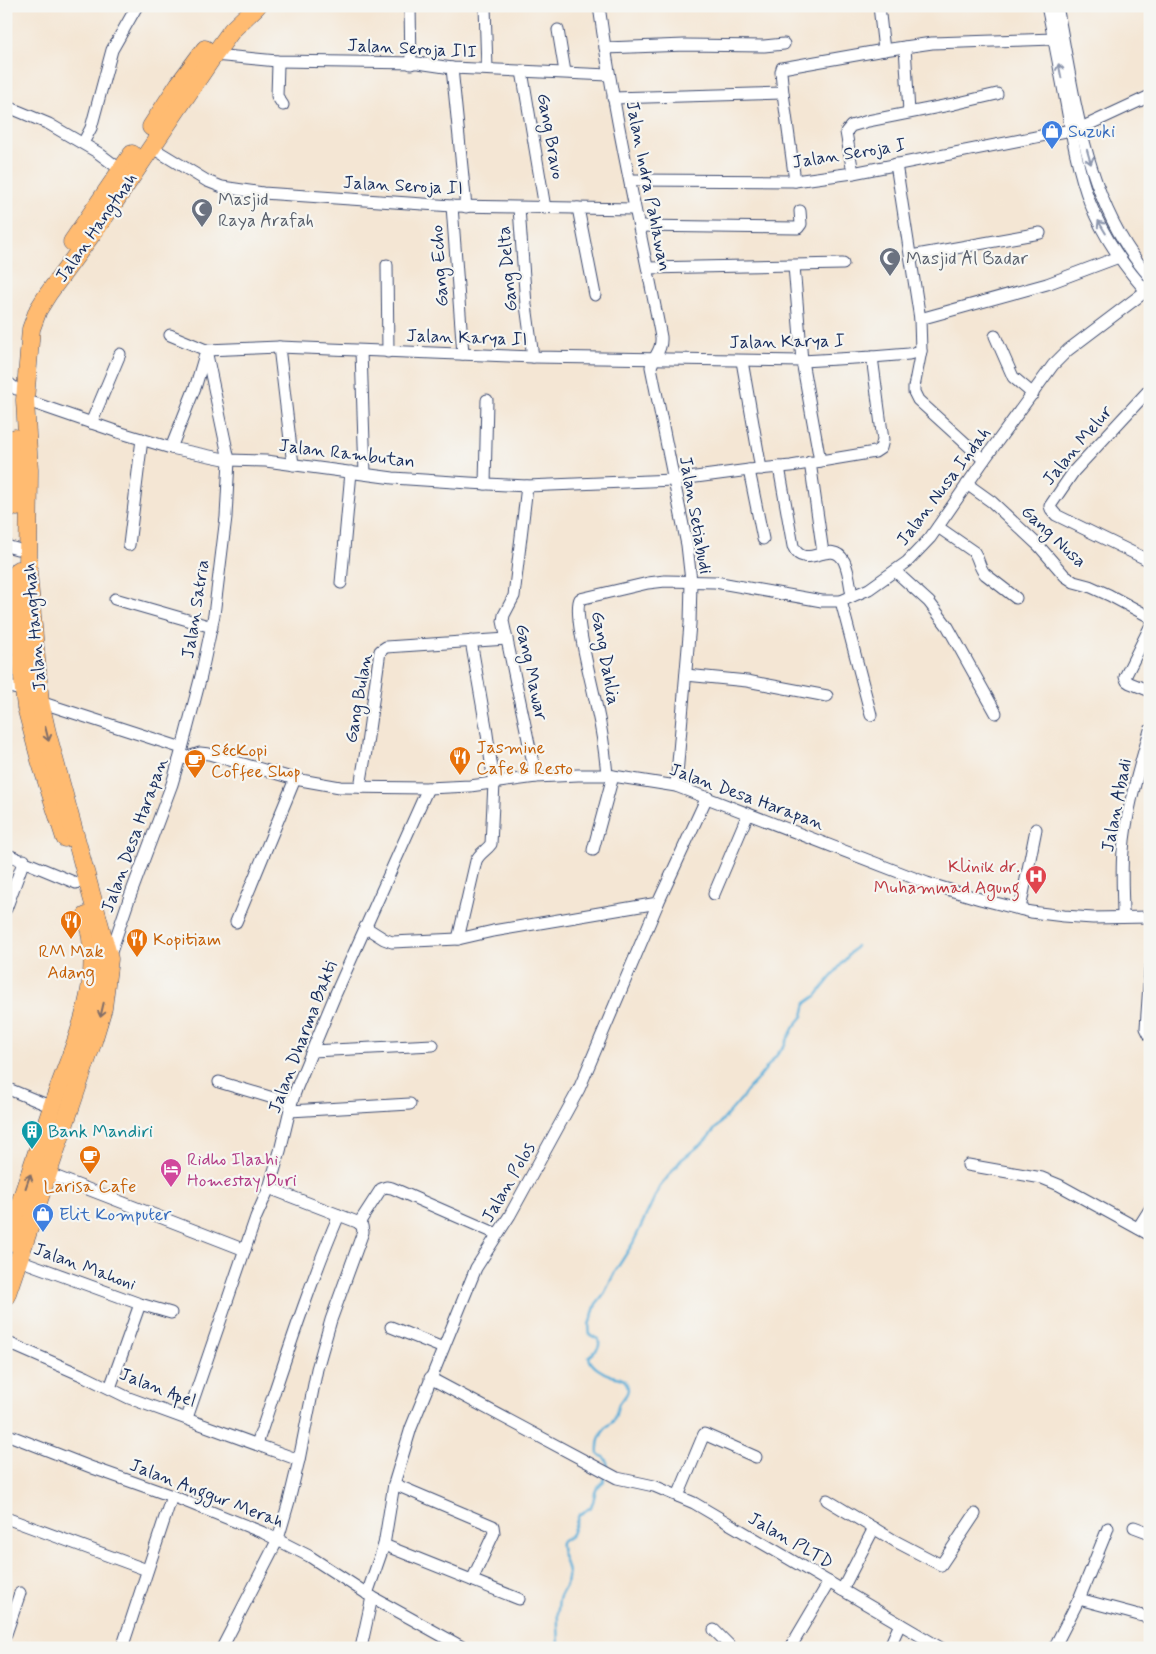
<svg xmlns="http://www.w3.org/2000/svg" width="1156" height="1654" font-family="Mynerve,sans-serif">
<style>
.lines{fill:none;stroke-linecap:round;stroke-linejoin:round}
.stream{stroke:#5daed8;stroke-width:2.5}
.minor-casing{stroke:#3c4a70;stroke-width:13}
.highway-casing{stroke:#3c4a70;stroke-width:19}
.minor{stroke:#fff;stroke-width:11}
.highway{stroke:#ffbb71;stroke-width:18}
.oneway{stroke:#8d97ae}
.oneway2{stroke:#826e67}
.labels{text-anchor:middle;stroke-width:4.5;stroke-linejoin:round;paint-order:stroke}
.street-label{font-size:18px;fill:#1b2f5e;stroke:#f6f6f2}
.shop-label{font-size:18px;fill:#366cbe;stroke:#f6f6f2;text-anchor:start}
.worship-label{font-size:18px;fill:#5b616d;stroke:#f6f6f2;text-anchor:start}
.food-label{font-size:18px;fill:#c56008;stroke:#f6f6f2;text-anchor:start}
.health-label{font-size:18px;fill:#be3a42;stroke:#f6f6f2;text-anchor:end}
.culture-label{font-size:18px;fill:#0d838f;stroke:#f6f6f2;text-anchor:start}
.hotel-label{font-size:18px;fill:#b23c85;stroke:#f6f6f2;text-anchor:start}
</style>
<rect width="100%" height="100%" fill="#f6f6f2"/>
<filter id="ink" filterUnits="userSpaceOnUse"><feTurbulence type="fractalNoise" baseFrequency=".02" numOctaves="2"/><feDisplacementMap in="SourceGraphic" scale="10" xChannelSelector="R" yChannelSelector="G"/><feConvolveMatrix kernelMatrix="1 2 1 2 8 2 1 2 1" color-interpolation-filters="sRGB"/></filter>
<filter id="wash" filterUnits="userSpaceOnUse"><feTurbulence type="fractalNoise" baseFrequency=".0096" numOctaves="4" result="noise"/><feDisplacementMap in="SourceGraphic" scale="20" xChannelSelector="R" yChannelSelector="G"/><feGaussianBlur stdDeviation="1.12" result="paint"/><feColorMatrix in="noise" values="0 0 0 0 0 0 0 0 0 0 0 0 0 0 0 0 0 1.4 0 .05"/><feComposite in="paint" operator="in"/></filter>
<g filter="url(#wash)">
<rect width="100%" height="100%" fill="#f4e6d4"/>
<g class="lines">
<g class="stream">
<path d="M 607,1468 C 609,1460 604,1457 598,1454 C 597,1444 599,1435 606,1428 C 608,1425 612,1423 614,1420 C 617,1415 616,1407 620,1402 C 624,1397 628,1395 628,1389 C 627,1378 620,1378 612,1376 C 603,1373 590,1366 589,1357 C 595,1351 602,1348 598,1339 L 590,1335 L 589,1325 L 596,1304 L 604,1294 L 616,1270 L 633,1243 L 659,1188 L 681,1160 L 704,1142 L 742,1098 L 749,1088 L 756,1081 L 784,1046 L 794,1027 L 803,1016 L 806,1003 L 816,996 L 856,946"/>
<path d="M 559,1648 C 559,1633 556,1615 559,1600 C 560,1593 567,1587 568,1579 C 570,1565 559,1555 561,1542 L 569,1537 L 572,1534 L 579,1515 L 591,1507 C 598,1493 590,1493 604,1481 L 603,1480 L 605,1476"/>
</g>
</g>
</g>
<g filter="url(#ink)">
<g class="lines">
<g class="minor-casing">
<g id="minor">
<polyline points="410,6 411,64"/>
<polyline points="485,6 487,69"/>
<path d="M 599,6 C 614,118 640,227 661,337 C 662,351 654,355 651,367 L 687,545 L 691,581 L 690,624 L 676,786"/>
<polyline points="879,6 884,50"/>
<path d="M 1047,6 C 1054,39 1060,71 1066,103 C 1072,137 1078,171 1090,203 C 1103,236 1126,270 1150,295"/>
<path d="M 1057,6 C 1075,98 1085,204 1150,277"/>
<polyline points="558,30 565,72"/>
<polyline points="905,47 909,112"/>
<polyline points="605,48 685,45 764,46 784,44"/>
<polyline points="214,55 277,61 418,63 452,68 609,75"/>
<polyline points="277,61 278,64 277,96 283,105"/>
<polyline points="452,68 466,207"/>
<polyline points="522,71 545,208"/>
<polyline points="613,98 783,93"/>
<polyline points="6,106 49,124 97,152 121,170"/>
<polyline points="1081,128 1150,96"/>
<polyline points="83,143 91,128 112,50 137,6"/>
<polyline points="151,147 207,181 222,187 263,193 452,206 634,209"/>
<polyline points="896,164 920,319 921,351 914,387 914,392 918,400 984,460"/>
<polyline points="853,173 846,132 851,126 868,121 954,104 997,94"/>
<polyline points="630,180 795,181 853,173 1071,130"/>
<polyline points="795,181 783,93 781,72 782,68 884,50 932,43 1054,39"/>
<polyline points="452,206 463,354"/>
<polyline points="519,208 526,305 533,357"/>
<polyline points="578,208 595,295"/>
<polyline points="639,226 798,228 801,224 800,211"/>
<polyline points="911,256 1040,233"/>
<polyline points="387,265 388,352"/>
<polyline points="794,266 802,361 820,461"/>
<polyline points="648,268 843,264"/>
<polyline points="920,319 1047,284 1119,257"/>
<polyline points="170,335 206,350 279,347 533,357 802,361 872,357 909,354 921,351"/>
<polyline points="995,336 1013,377 1033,394"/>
<polyline points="279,347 293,465"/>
<polyline points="361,351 365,474"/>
<polyline points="742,361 761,469"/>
<polyline points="6,381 16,389"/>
<polyline points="1150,389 1074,471 1050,506 1051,509 1056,515 1150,561"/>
<polyline points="25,400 118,432 171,448 229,460 266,461 393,478 469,483 527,486 673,480 749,470 791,466 875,452 881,448 883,440 872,357"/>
<polyline points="91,423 120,354"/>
<polyline points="171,448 196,385 206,351"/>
<polyline points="810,462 823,553"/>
<path d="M 779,467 L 793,546 C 805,573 831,537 844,561 C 849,571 850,585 852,596"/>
<polyline points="749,470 763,539"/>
<polyline points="485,484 487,400"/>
<polyline points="967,484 992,502 1039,546 1065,576 1074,582 1089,586 1109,595 1150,617"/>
<polyline points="527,486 514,596 504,615 503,621 536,777"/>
<path d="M 938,527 L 974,552 C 979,559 979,568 985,574 L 1016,598"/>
<polyline points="129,545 142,439"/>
<polyline points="6,546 17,549"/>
<polyline points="895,571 929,602 948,627 996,713"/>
<polyline points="341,583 351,472"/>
<polyline points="115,599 212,627"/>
<polyline points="841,601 871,715"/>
<polyline points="1150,627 1125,677 1127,681 1130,683 1150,691"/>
<polyline points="686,675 747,681 827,696"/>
<polyline points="6,686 24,691"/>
<polyline points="40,702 182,748"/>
<polyline points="179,760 201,676 214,615 226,517 229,460 206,350"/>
<path d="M 607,775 C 605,753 602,731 597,709 C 594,691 572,612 580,599 L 648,583 L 665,581 L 715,582 L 822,601 L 841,601 L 869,589 L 907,562 L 930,538 L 984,460 L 1053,365 L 1068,350 L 1146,291"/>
<polyline points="360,787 366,751 380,651 386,647 507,639"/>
<polyline points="593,850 613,776"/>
<polyline points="6,854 76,883"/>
<polyline points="714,894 748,814"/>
<polyline points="6,909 24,860"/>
<polyline points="1020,909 1036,829"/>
<path d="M 1123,917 C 1123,896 1121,873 1123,851 C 1126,810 1139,770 1150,730"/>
<polyline points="236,922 295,779"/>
<polyline points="365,927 384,939 392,942 458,939 493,931 658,903"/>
<path d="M 458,939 L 476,861 C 479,853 486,851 491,844 L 494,783 L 486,727 L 471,641"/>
<polyline points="109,958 129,899 172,784 179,760 200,753 209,754 295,779 340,787 428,788 470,786 536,777 578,775 607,775 676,786 927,883 980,899 1031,912 1064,916 1093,918 1150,917"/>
<polyline points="1150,969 1146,1028 1150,1036"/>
<polyline points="312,1051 433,1045"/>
<polyline points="219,1082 273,1098 292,1101"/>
<polyline points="6,1088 52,1107"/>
<polyline points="290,1111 410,1104"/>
<polyline points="968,1165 1042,1178 1059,1185 1150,1235"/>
<polyline points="49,1174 245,1250"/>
<polyline points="359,1223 381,1189 386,1187 392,1188 497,1234"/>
<polyline points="1138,1228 1150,1209"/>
<polyline points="19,1260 140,1304 110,1388"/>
<polyline points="140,1304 171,1313"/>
<polyline points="391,1327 443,1348"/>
<polyline points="6,1342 86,1377 129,1398 299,1460"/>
<polyline points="430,1378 617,1478 654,1486 694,1503 941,1648"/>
<polyline points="187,1418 256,1217 269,1188 280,1151 292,1101 297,1087 336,993 428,788"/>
<polyline points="6,1434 93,1468 172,1496 264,1533 309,1556 372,1597 464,1648"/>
<path d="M 257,1444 C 283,1367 307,1290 339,1215"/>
<polyline points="394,1484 493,1526 494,1533 472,1580"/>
<polyline points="678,1496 704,1434 756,1457"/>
<polyline points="827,1500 895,1541 941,1565 975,1514"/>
<polyline points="6,1518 147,1570"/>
<polyline points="1134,1527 1150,1533"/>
<polyline points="384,1545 519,1599"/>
<polyline points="842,1590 874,1528"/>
<polyline points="367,1594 384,1545 394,1484 411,1428 476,1268 510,1215 579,1089 658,903 707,797"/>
<polyline points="1079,1599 1150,1618"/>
<polyline points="714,1630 732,1648"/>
<polyline points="6,1634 20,1593"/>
<polyline points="122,1648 172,1496"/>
<polyline points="222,1648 278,1539 289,1501 299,1460 317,1369 331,1320 363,1232 362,1226 357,1222 269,1188"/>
<polyline points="361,1648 372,1597"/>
<polyline points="790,1648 829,1582"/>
<polyline points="889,1648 900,1624"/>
<polyline points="1054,1648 1079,1599 1108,1528"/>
</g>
</g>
<g class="highway-casing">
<g id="highway">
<polyline points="151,127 179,84 205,49"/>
<polyline points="72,242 132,154"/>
<polyline points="15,438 17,507"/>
<polyline points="18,570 18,610 24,691 26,707 40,760 65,838"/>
<path d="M 6,1244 C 22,1198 37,1152 52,1107 C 73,1045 107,983 86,916"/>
<polyline points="6,1296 93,1041 103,1008 109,959 47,733 40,702 28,572 29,470 25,400 31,329 38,310 48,294 105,216 214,55 232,30 257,6"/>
</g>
</g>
<use href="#minor" class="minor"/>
<use href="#highway" class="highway"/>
</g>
<defs><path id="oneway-shaft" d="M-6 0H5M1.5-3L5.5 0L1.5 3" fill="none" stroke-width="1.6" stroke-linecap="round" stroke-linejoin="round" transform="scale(1.25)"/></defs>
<g class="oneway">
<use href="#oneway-shaft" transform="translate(1060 71) rotate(-101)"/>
<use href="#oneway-shaft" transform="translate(1089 157) rotate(74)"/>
<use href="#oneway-shaft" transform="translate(1102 227) rotate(-121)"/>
</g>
<g class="oneway2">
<use href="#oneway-shaft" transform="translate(47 734) rotate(76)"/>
<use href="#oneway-shaft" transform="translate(102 1010) rotate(103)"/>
<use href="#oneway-shaft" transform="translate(28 1181) rotate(-71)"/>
</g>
</g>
<defs>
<g id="shop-pin" transform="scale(1.125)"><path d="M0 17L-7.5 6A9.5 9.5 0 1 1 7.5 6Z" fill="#3f7fe0" stroke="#f6f6f2"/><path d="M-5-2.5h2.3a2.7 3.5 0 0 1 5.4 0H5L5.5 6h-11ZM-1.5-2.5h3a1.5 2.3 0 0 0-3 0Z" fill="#fff"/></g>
<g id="mosque-pin" transform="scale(1.125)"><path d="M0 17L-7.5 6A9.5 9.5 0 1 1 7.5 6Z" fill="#6b7280" stroke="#f6f6f2"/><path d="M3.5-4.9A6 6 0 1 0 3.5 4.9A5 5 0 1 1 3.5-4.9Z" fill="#fff"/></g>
<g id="restaurant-pin" transform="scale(1.125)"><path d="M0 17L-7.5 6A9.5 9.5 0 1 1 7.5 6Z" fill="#e8710a" stroke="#f6f6f2"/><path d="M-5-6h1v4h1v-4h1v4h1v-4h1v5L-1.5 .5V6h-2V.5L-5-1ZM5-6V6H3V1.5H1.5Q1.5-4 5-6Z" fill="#fff"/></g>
<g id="cafe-pin" transform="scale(1.125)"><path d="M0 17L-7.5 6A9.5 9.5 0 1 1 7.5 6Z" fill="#e8710a" stroke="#f6f6f2"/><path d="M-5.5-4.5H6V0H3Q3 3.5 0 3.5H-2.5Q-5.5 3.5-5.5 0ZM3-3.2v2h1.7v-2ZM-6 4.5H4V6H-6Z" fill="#fff"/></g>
<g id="hospital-pin" transform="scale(1.125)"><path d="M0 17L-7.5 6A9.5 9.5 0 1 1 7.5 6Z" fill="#e0444e" stroke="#f6f6f2"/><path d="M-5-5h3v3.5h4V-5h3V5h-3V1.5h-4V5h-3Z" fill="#fff"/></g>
<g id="building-pin" transform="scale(1.125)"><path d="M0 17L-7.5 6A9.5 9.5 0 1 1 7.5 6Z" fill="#0f9aa8" stroke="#f6f6f2"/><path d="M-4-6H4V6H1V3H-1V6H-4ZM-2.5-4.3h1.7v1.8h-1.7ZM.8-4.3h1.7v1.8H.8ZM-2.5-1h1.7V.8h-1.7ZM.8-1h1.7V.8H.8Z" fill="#fff"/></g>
<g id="hotel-pin" transform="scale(1.125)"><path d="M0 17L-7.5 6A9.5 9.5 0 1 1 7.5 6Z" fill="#d1479c" stroke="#f6f6f2"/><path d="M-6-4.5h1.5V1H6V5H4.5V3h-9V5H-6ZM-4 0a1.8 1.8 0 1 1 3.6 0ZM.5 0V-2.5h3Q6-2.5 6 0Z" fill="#fff"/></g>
</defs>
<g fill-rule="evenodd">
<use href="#shop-pin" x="1052" y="131"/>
<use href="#mosque-pin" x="202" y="209"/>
<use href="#mosque-pin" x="890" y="258"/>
<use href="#restaurant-pin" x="460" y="757"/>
<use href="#cafe-pin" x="195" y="760"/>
<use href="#hospital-pin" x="1036" y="876"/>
<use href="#restaurant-pin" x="71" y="921"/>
<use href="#restaurant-pin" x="137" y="939"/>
<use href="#building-pin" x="32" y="1131"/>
<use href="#cafe-pin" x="90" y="1156"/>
<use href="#hotel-pin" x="171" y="1169"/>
<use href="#shop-pin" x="43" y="1214"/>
</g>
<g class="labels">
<g class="street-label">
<text transform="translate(412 48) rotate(3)" y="6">Jalan Seroja III</text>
<text transform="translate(551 136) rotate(80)" y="6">Gang Bravo</text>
<text transform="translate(849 153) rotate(-9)" y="6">Jalan Seroja I</text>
<text transform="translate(403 185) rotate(3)" y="6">Jalan Seroja II</text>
<text transform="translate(649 186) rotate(79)" y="6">Jalan Indra Pahlawan</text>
<text transform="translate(96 227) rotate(-55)" y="6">Jalan Hangtuah</text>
<text transform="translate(439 266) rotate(-94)" y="6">Gang Echo</text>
<text transform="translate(507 269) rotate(-95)" y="6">Gang Delta</text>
<text transform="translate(467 337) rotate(2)" y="6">Jalan Karya II</text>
<text transform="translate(787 341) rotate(-1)" y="6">Jalan Karya I</text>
<text transform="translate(1077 445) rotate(-50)" y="6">Jalan Melur</text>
<text transform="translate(347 453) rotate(7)" y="6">Jalan Rambutan</text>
<text transform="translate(943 486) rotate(-53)" y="6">Jalan Nusa Indah</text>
<text transform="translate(696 515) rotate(80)" y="6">Jalan Setiabudi</text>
<text transform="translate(1054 536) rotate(43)" y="6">Gang Nusa</text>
<text transform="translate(195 609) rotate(-81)" y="6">Jalan Satria</text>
<text transform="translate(34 627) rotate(-95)" y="6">Jalan Hangtuah</text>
<text transform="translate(606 658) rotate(80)" y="6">Gang Dahlia</text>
<text transform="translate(532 672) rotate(78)" y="6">Gang Mawar</text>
<text transform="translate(358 698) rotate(-80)" y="6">Gang Bulan</text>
<text transform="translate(747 796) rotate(20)" y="6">Jalan Desa Harapan</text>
<text transform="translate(1116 805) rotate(-79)" y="6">Jalan Abadi</text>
<text transform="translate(134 835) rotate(-70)" y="6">Jalan Desa Harapan</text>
<text transform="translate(302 1037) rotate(-69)" y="6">Jalan Dharma Bakti</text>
<text transform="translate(508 1182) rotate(-60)" y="6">Jalan Polos</text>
<text transform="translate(85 1266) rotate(20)" y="6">Jalan Mahoni</text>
<text transform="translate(158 1387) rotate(21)" y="6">Jalan Apel</text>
<text transform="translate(207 1493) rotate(21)" y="6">Jalan Anggur Merah</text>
<text transform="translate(791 1540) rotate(30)" y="6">Jalan PLTD</text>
</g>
<g class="shop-label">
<text x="1068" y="137">Suzuki</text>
<text x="59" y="1220">Elit Komputer</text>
</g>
<g class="worship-label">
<text x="218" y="205">Masjid<tspan x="218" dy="21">Raya Arafah</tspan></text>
<text x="906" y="264">Masjid Al Badar</text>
</g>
<g class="food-label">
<text x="476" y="753">Jasmine<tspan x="476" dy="21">Cafe &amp; Resto</tspan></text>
<text x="211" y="756">SécKopi<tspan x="211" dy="21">Coffee Shop</tspan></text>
<text x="153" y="945">Kopitiam</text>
<text x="71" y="957" text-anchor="middle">RM Mak<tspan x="71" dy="21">Adang</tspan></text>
<text x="90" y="1192" text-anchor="middle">Larisa Cafe</text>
</g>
<g class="health-label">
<text x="1020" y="872">Klinik dr.<tspan x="1020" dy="21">Muhammad Agung</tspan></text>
</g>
<g class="culture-label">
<text x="48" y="1137">Bank Mandiri</text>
</g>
<g class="hotel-label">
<text x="187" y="1165">Ridho Ilaahi<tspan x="187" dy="21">Homestay Duri</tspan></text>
</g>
</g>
<rect width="1156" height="1654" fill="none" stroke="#f6f6f2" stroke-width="25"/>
</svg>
